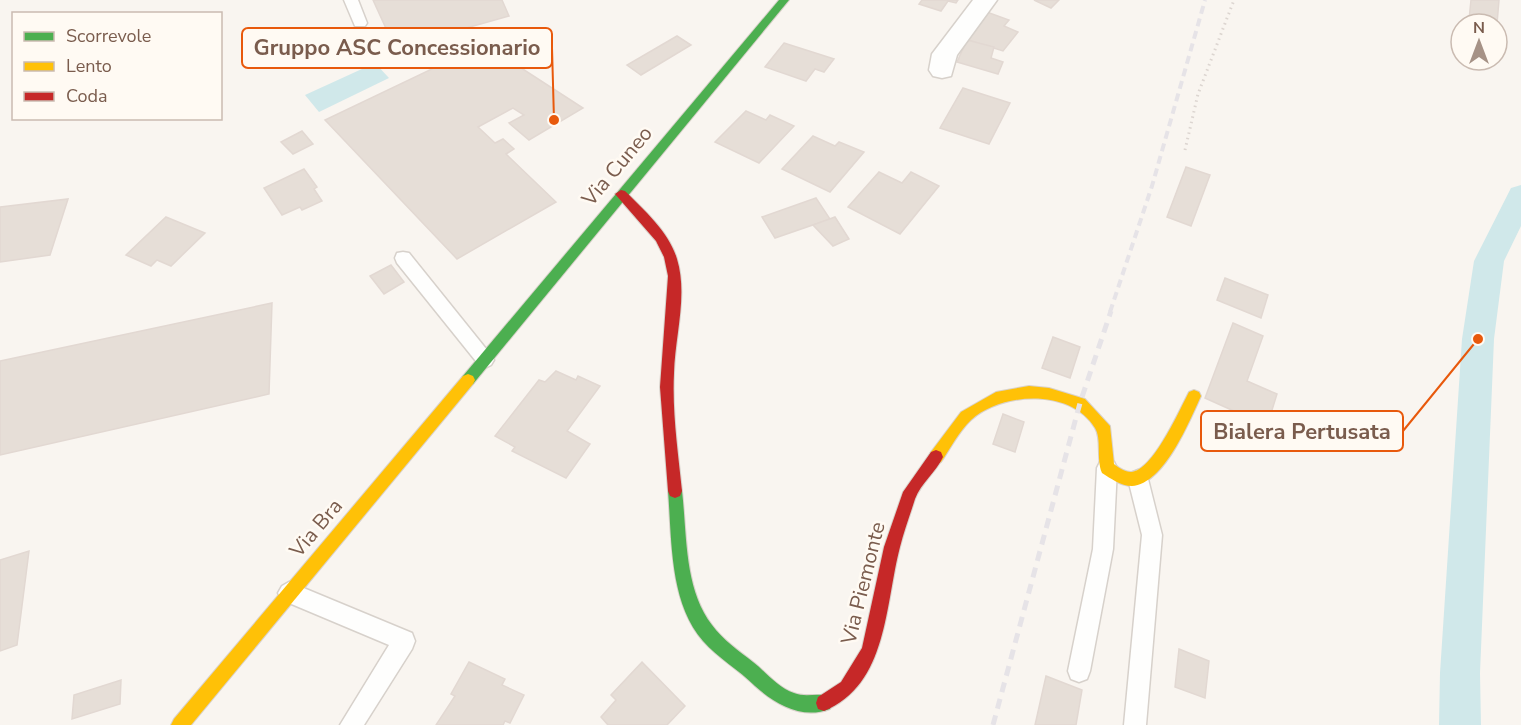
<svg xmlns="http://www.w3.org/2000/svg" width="1521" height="725" font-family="'Nunito Sans',sans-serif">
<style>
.water{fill:#d0e8ea}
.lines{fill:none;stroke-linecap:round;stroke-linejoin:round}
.canal{fill:#d0e8ea;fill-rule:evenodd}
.building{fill:#e6ded7;stroke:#e2d8d2;stroke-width:1.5}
.lane-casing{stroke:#d7d1cb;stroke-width:3}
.street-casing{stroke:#d7d1cb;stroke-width:3}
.fast-casing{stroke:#d9d2cb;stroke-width:2}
.slow-casing{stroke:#d9d2cb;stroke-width:2}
.jam-casing{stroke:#d9d2cb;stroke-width:2}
.path{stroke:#dcd5d0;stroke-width:3;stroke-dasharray:1.5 4;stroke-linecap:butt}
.lane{fill:#fefefd;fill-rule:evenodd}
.street{fill:#fefefd;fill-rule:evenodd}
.fast{fill:#4caf50;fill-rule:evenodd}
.slow{fill:#ffc107;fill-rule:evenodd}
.jam{fill:#c62828;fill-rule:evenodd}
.rail-far1{stroke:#e6e3e7;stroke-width:4;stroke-dasharray:8 5;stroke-linecap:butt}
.rail{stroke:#e6e3e7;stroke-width:5;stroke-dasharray:10 7;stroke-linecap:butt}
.labels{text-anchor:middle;stroke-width:5;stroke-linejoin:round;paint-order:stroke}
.street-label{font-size:21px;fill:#7a5c4d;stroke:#fffaf3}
.leader{fill:none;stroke:#e8590c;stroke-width:2}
.callout-dot{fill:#e8590c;stroke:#fffaf3;stroke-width:2}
.callout{fill:#fffaf3;stroke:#e8590c;stroke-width:2}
.callout-label{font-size:22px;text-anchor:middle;font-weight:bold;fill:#7a5c4d}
</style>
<rect width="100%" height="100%" fill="#f9f5f0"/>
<polygon class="water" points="375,63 389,78 319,112 305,95"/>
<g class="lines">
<polygon class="canal" points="1521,185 1521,226 1504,261 1494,339 1480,673 1481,725 1439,725 1440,673 1462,339 1474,261 1511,188"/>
</g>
<g class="building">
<polygon points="373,0 502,0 509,16 395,48"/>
<polygon points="922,0 958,0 956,3 948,1 941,11 919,4"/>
<polygon points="1034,0 1059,0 1051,8"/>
<polygon points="1471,0 1499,0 1497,24 1469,20"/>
<polygon points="984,11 1009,20 1004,26 1018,32 1003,51 962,38"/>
<polygon points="677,36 691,45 641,75 627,65"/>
<polygon points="967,40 994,47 991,58 1003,62 998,74 957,62"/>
<polygon points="784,43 834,59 824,72 815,69 806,81 765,67"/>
<polygon points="484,44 583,108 529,140 509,123 524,115 513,108 478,127 495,143 503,139 514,149 506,154 556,202 457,259 325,120"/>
<polygon points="963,88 1010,103 989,144 940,128"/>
<polygon points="746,111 766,120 770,115 794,126 759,163 715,142"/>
<polygon points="302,131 313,144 293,154 281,142"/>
<polygon points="813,136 835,146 839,142 864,152 830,192 782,169"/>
<polygon points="1186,167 1210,175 1191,226 1167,217"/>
<polygon points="304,169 317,187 314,189 322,201 302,210 300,207 282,215 264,188"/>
<polygon points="879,172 902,183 911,172 939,186 900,234 848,207"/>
<polygon points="816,198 830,219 775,238 762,217"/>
<polygon points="68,199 50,255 0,262 0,207"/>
<polygon points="166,217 205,233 171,266 157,260 151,266 126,255"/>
<polygon points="835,217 849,239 833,246 813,225"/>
<polygon points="391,265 404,282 384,294 370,276"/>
<polygon points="1225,278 1268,295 1261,318 1217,300"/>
<polygon points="272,303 269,394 0,455 0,361"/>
<polygon points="1233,323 1263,336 1247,381 1277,394 1267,426 1205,398"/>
<polygon points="1053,337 1080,347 1070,378 1042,368"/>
<polygon points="556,371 576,380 578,376 600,386 567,431 590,444 566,478 512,451 515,447 495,436 539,380 545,382"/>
<polygon points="1003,414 1024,422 1015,452 993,444"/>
<polygon points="29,551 17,645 0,651 0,560"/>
<polygon points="1179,649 1209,661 1205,698 1175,687"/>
<polygon points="469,662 505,679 502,685 524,695 510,723 505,721 503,725 436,725 455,696 451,694"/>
<polygon points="642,662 685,706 667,725 608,725 601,717 616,700 611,695"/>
<polygon points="1046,676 1082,690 1076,725 1035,725"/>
<polygon points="121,680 120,704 72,719 74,695"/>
</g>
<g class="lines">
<g class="lane-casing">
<g id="lane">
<polygon points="344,0 358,0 367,23 365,26 355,26"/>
<polygon points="403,252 409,253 491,355 494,360 491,365 485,368 479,365 397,263 395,258 397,253"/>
<polygon points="1107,459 1114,462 1117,468 1113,549 1090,671 1087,679 1079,682 1071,679 1068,671 1093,549 1097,468 1100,462"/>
<polygon points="1138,470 1145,473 1148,479 1162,535 1146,725 1124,725 1142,535 1128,479 1131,473"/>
<polygon points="289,582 412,633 415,641 412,649 364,725 340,725 389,645 282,600 278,593 282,586"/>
</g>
</g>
<g class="street-casing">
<polygon id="street" points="973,0 997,0 957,55 951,76 942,78 933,76 929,70 932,54"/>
</g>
<g class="fast-casing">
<g id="fast">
<polygon points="779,0 789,0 473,384 468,386 463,384 461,380 463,376"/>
<path d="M 675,484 L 680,486 L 682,491 C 687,534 684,589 712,625 C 723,640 739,651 753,662 C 766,672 778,688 794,693 C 806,698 819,692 830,697 L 832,703 L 830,709 C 802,720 775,704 755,686 C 739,670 718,658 703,641 C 669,602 672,539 668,491 L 670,486 Z"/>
</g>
</g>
<g class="slow-casing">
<g id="slow">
<polygon points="468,374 473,376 475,380 473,384 191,725 171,725 174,719 463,376"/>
<path d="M 1029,386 L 1049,388 L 1085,399 L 1110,426 L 1114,464 C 1119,468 1125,472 1131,472 C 1153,471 1180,409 1189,392 L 1194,390 L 1199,392 L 1201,396 C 1189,422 1164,484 1132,486 C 1121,486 1110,478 1102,473 C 1096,459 1102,439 1095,428 C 1071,388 1002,392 971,420 C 959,431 950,449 941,462 L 936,464 L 931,462 L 929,457 L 931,452 L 961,412 L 996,392 Z"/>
</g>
</g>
<g class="jam-casing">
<g id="jam">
<path d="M 621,190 L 625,191 C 645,211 669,232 677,259 C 688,295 675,336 674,373 C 672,412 678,452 682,491 L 680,496 L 675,498 L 670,496 L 668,491 L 660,387 L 668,276 L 664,257 L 656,241 L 615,194 Z"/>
<path d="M 936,450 L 941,452 L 943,457 C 936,472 921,483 915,499 C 910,515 904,531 900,547 C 885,604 888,685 824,711 L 818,709 L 816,703 L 818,697 L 841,682 L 862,648 L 884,547 L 903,492 L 931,452 Z"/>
</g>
</g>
<polyline class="path" points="1185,150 1198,94 1234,0"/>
<use href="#lane" class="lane"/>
<use href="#street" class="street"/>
<use href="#fast" class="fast"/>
<use href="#slow" class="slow"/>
<use href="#jam" class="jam"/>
<polyline class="rail-far1" points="1110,312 1152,186 1205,0"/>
<polyline class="rail" points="993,725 1080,403 1111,311"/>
</g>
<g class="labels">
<g class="street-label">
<text transform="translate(617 166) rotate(-50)" y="7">Via Cuneo</text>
<text transform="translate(316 528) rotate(-50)" y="7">Via Bra</text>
<text transform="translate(863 583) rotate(-76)" y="7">Via Piemonte</text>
</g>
</g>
<path class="leader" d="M554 120L552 48M1478 339L1403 431"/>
<g class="callout-dot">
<circle cx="554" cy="120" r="6"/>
<circle cx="1478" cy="339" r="6"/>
</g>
<g class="callout">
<rect x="242" y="28" width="310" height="40" rx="6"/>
<rect x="1201" y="411" width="202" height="40" rx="6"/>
</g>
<g class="callout-label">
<text x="397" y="55">Gruppo ASC Concessionario</text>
<text x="1302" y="439">Bialera Pertusata</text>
</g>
<rect x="12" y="12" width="210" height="108" fill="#fffaf3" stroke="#cabbb1" stroke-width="1.5"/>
<rect x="24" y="32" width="30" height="9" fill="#4caf50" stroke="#cabbb1" stroke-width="1.5"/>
<text x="66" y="42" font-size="18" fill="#7a5c4d">Scorrevole</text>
<rect x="24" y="62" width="30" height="9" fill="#ffc107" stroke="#cabbb1" stroke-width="1.5"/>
<text x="66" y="72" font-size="18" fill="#7a5c4d">Lento</text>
<rect x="24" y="92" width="30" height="9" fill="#c62828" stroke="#cabbb1" stroke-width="1.5"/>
<text x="66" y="102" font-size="18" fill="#7a5c4d">Coda</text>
<g transform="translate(1479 42)"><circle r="28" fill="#fffaf3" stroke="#cabbb1" stroke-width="1.5"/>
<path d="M0-4.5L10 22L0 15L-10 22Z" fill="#a69286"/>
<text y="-9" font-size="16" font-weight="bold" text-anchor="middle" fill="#7a5c4d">N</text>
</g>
</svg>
